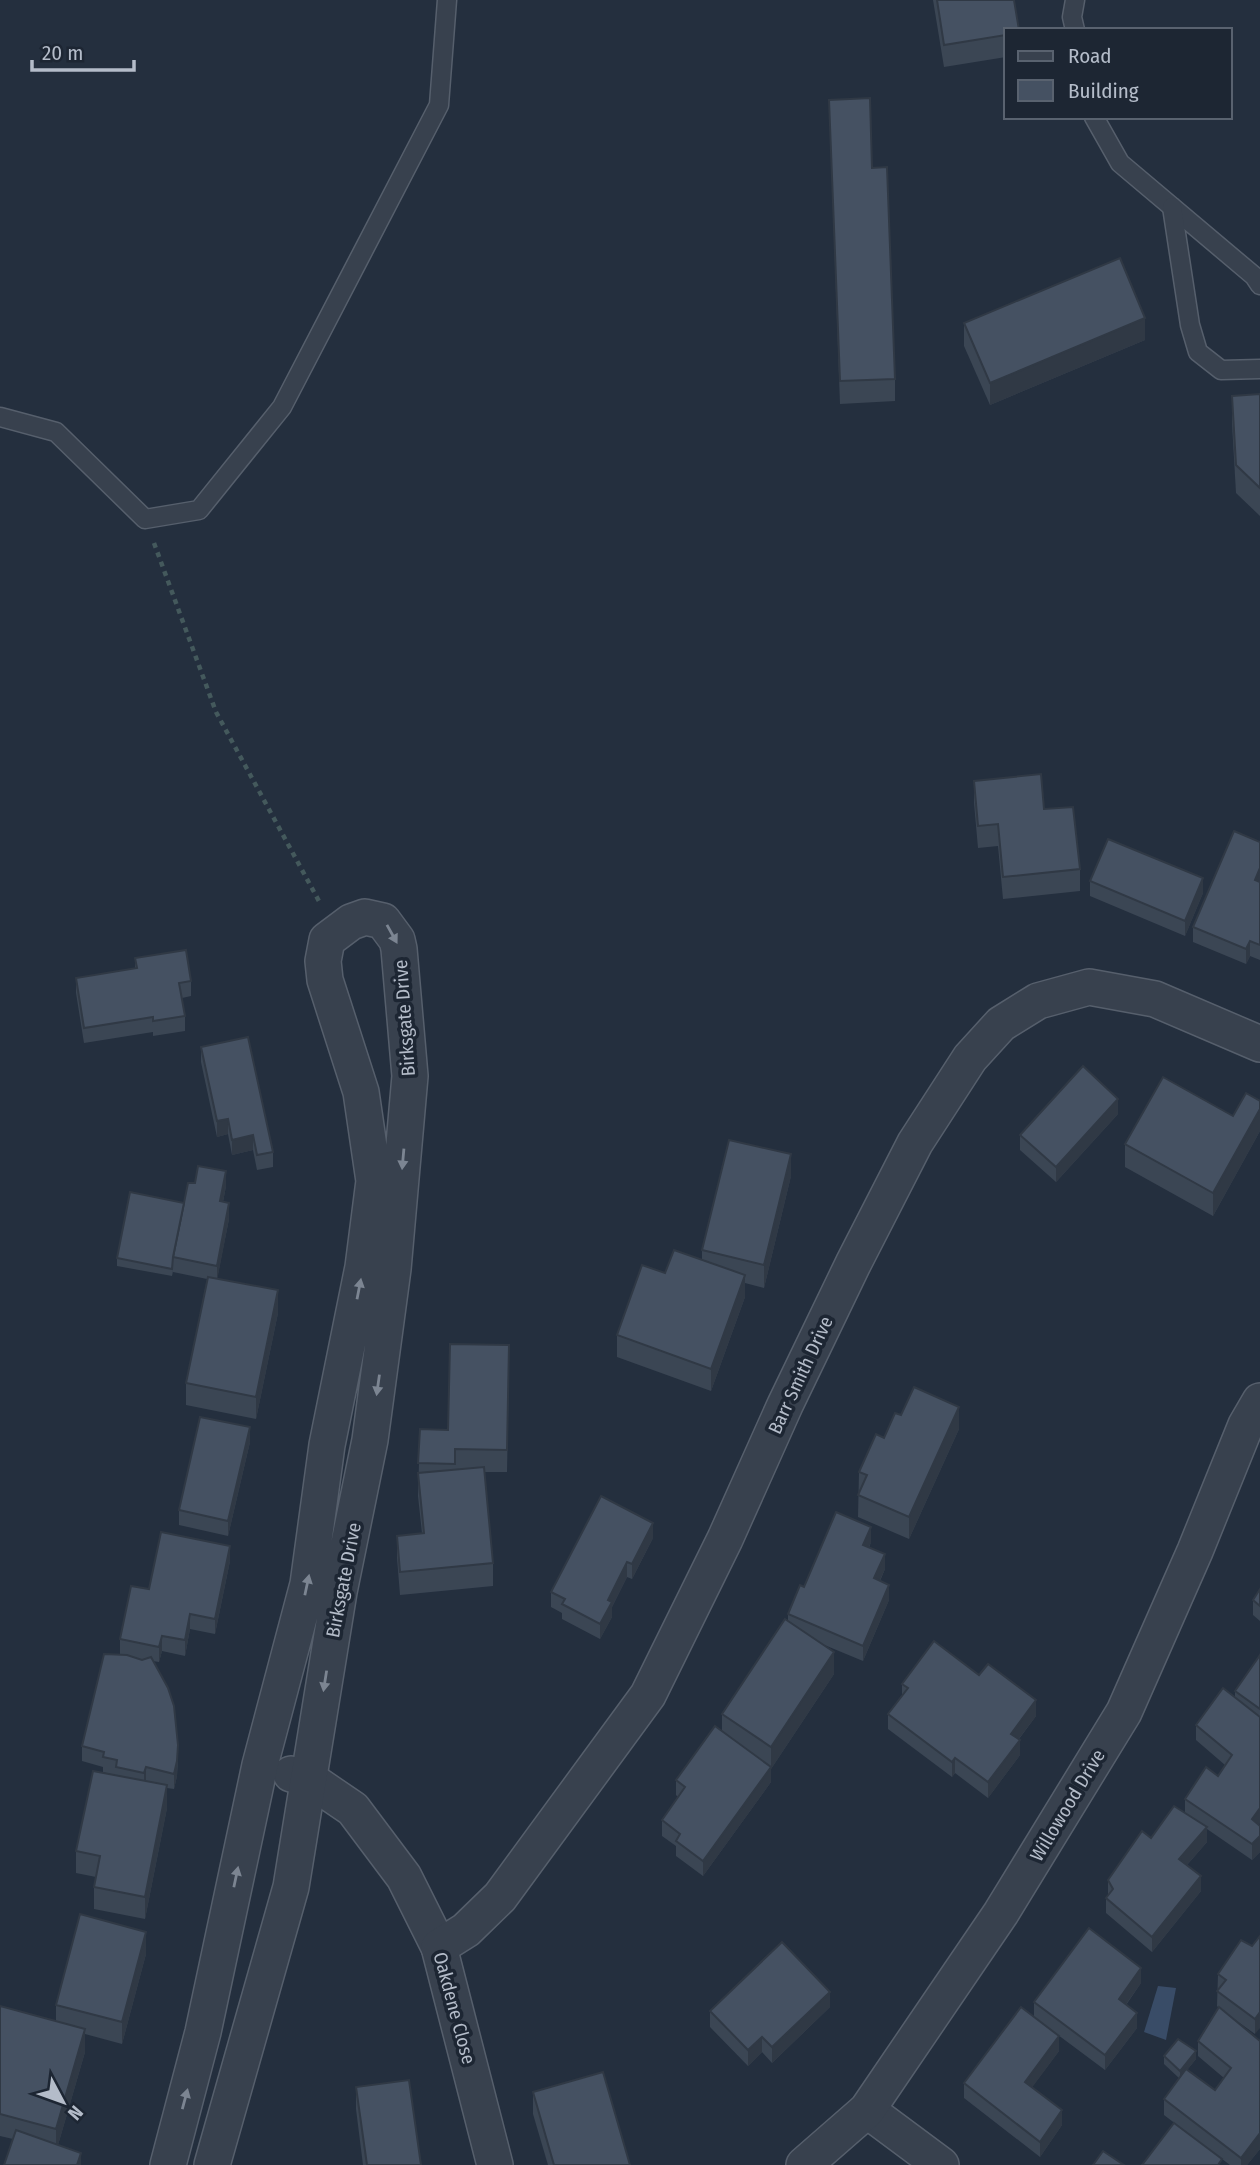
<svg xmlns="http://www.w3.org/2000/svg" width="1260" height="2165" font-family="'Fira Sans Condensed',sans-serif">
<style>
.water{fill:#394c67}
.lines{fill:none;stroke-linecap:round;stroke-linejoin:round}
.service-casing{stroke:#565f6c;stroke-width:21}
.minor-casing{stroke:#565f6c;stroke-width:38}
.path{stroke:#44595c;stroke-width:4.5;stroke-dasharray:5 5;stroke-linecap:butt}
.service{stroke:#38414e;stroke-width:18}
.minor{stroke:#38414e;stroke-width:35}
.wall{fill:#3b4654}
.shaded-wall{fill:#303945}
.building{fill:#455162;stroke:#303945;stroke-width:2}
.oneway{fill:#7c8592}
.labels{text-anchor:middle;stroke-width:7;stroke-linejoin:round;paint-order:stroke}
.street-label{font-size:19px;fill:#b4bcc9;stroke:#1d2633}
</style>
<rect width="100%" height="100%" fill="#242f3e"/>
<polygon class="water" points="1158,1986 1176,1988 1166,2040 1144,2032"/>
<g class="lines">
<g class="service-casing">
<g id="service">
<polyline points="1075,30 1072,17 1075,0"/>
<polyline points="1094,117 1120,163 1254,276 1260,285"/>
<polyline points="1172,207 1190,325 1198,352 1221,370 1260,369"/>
<polyline points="0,417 56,432 145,519 199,510 282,407 439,105 447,0"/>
</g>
</g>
<g class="minor-casing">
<g id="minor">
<polyline points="291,1774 309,1779 353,1809 404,1877 439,1947 495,2165"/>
<polyline points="439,1947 466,1930 500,1897 648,1695 725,1539 785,1405 853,1264 915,1143 970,1058 1001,1024 1038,1001 1089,987 1155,999 1260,1044"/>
<polyline points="867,2110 941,2165"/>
<polyline points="168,2165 203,2032 260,1765 308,1584 327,1445 363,1267 374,1181 361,1092 325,980 323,961 327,940 351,922 365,917 383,921 397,940 399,949 410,1076 393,1269 370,1440 339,1592 291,1887 212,2165"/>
<polyline points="804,2165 867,2110 1001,1913 1124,1712 1195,1551 1246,1425 1260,1401"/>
</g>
</g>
<polyline class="path" points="154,543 216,712 320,903"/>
<use href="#service" class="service"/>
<use href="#minor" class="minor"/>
</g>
<g class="wall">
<polygon points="933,0 1014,0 1006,30 1006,57 944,67"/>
<polygon points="829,100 872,168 895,379 895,401 840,404"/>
<polygon points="964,323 1145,340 990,405 964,346"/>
<polygon points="1260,394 1260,516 1236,493 1232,424 1232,396"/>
<polygon points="974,781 1044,809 1080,869 1080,891 1003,899 998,846 978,848 974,803"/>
<polygon points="1260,842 1260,960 1250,956 1246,964 1193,942 1193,927"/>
<polygon points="1090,881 1203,893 1185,936 1090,896"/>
<polygon points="135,958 191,981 191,996 182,998 185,1016 185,1031 153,1036 153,1032 84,1043 76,993 76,978 135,968"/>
<polygon points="201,1047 273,1152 273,1167 257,1170 253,1150 232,1155 228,1134 217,1137 201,1062"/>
<polygon points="1260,1101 1260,1131 1213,1216 1125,1167 1125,1144 1233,1116"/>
<polygon points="1118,1114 1056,1182 1020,1150 1020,1135"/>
<polygon points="791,1176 764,1288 745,1283 745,1297 711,1391 617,1357 617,1335 665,1273 702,1260 702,1250"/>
<polygon points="195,1183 226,1186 223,1202 229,1219 217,1279 278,1313 256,1419 186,1405 186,1383 207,1279 173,1272 173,1271 172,1276 117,1266 117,1258 184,1203"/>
<polygon points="509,1367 507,1472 484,1472 493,1563 493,1586 400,1595 397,1558 397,1536 422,1533 418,1496 420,1429 448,1430"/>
<polygon points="901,1415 959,1429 909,1539 858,1517 859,1472"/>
<polygon points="250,1442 228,1536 179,1525 179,1510"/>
<polygon points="653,1538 632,1579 627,1577 612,1607 612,1617 600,1639 562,1619 562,1613 551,1607 551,1592"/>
<polygon points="871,1542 869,1548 885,1569 880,1581 889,1600 863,1661 822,1644 834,1674 771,1769 771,1782 703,1876 676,1856 676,1846 662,1836 662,1820 678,1797 676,1795 676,1780 722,1731 722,1714 788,1621 788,1614 804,1587"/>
<polygon points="230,1561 215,1634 190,1629 185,1656 162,1651 159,1662 153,1661 178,1760 177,1776 174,1789 167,1788 167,1808 145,1919 94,1909 94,1887 96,1877 76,1873 76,1851 116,1776 103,1772 103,1767 82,1761 82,1746 120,1654 120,1639 149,1589"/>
<polygon points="1260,1589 1260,1621 1253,1615 1253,1600"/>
<polygon points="1260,1655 1260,1823 1258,1825 1260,1826 1260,1852 1252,1860 1207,1829 1207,1842 1187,1865 1201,1891 1152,1952 1106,1913 1106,1898 1108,1896 1108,1880 1151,1838 1185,1813 1185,1799 1218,1776 1225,1765 1196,1740 1196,1725 1235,1698 1235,1691"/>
<polygon points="902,1684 1036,1716 1019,1739 1020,1755 988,1798 955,1773 952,1777 888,1729 888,1714 902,1695"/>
<polygon points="1260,1936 1255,2034 1230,2016 1260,2041 1260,2149 1247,2165 1230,2165 1164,2115 1164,2099 1179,2078 1164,2064 1164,2056 1196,2059 1187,2070 1215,2090 1224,2078 1198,2056 1198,2041 1219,2008 1217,2006 1218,1974 1252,1946"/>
<polygon points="146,1954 122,2044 85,2034 85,2052 58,2145 81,2165 13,2139 0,2136 0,2006 56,2022 56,2005"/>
<polygon points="1141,1983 1126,2005 1137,2028 1105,2070 1046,2026 1059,2051 1032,2087 1062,2125 1040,2157 964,2098 964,2083 1034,2017 1034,2002"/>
<polygon points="830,2007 772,2063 762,2052 748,2066 710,2027 710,2011"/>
<polygon points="356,2087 421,2165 363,2165 356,2109"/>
<polygon points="533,2092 630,2165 548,2165 533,2114"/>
</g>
<g class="shaded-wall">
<polygon points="1145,318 1145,340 990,405 990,383"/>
<polygon points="1260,868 1260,883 1255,880"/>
<polygon points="1203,878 1203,893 1185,936 1185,921"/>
<polygon points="1250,941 1250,956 1246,964 1246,949"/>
<polygon points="1118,1099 1118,1114 1056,1182 1056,1167"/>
<polygon points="1260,1109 1260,1131 1213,1216 1213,1193"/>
<polygon points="228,1119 228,1134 217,1137 217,1121"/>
<polygon points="253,1135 253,1150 232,1155 232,1140"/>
<polygon points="791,1154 791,1176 764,1288 764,1265"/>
<polygon points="226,1171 226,1186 220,1217 220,1201"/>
<polygon points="229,1203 229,1219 217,1281 217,1266"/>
<polygon points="745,1275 745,1297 711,1391 711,1369"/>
<polygon points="278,1290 278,1313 256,1419 256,1397"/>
<polygon points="959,1407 959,1429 909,1539 909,1517"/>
<polygon points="250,1427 250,1442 228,1536 228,1521"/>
<polygon points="653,1523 653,1538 632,1579 632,1564"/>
<polygon points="871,1527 871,1542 863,1560 863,1545"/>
<polygon points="230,1546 230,1561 215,1634 215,1619"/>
<polygon points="885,1554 885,1569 874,1593 874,1578"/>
<polygon points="627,1562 627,1577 612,1607 612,1617 600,1639 600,1624 608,1600"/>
<polygon points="889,1585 889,1600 863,1661 863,1646"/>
<polygon points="190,1614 190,1629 185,1656 185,1640"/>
<polygon points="162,1636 162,1651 159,1662 159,1647"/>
<polygon points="834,1652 834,1674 771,1769 771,1747"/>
<polygon points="1036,1700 1036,1716 1011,1749 1011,1734"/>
<polygon points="1020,1740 1020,1755 988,1798 988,1782"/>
<polygon points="178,1745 177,1776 174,1789 174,1774"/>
<polygon points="955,1758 955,1773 952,1777 952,1762"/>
<polygon points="146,1767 146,1783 144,1789 144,1773"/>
<polygon points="771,1767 771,1782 703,1876 703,1861"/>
<polygon points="167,1785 167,1808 145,1919 145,1897"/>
<polygon points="1260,1808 1260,1823 1252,1834 1252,1819"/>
<polygon points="1207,1827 1207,1842 1179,1874 1179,1859"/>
<polygon points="1260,1836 1260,1852 1252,1860 1252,1844"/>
<polygon points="1201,1876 1201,1891 1152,1952 1152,1937"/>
<polygon points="146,1932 146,1954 122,2044 122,2022"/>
<polygon points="1141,1968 1141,1983 1119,2014 1119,1999"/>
<polygon points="830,1992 830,2007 772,2063 772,2047"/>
<polygon points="1260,2012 1260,2028 1255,2034 1255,2019"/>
<polygon points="1137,2013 1137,2028 1105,2070 1105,2055"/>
<polygon points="85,2029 85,2052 56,2152 56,2129"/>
<polygon points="1059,2036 1059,2051 1025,2097 1025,2082"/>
<polygon points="762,2037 762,2052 748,2066 748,2050"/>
<polygon points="1196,2051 1196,2059 1180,2079 1180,2071"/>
<polygon points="1062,2110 1062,2125 1040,2157 1040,2142"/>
<polygon points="1260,2133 1260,2149 1247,2165 1241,2165 1241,2158"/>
<polygon points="81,2153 81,2165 77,2165"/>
</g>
<g class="building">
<polygon points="937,0 1014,0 1019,30 1006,30 1006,35 944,45"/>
<polygon points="870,98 872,168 887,167 895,379 840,381 829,100"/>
<polygon points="1120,258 1145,318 990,383 964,323"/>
<polygon points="1260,394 1260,488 1236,465 1232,396"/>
<polygon points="1041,774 1044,809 1073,807 1080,869 1003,877 998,824 978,826 974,781"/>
<polygon points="1234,831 1260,842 1260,868 1255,880 1260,882 1260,945 1250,941 1246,949 1193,927"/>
<polygon points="1108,839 1203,878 1185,921 1090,881"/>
<polygon points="186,950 191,981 179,983 185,1016 153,1021 153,1017 84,1028 76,978 137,968 135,958"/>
<polygon points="248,1037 273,1152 257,1155 253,1135 232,1140 228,1119 217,1121 201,1047"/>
<polygon points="1083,1066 1118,1099 1056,1167 1020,1135"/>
<polygon points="1163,1077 1233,1116 1246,1093 1260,1101 1260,1109 1213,1193 1125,1144"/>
<polygon points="729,1140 791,1154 764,1265 702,1250"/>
<polygon points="198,1166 226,1171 220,1201 229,1203 217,1266 173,1257 188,1183 195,1183"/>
<polygon points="130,1192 184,1203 173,1257 172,1269 117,1258"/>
<polygon points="674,1250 745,1275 711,1369 617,1335 642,1265 665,1273"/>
<polygon points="208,1277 278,1290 256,1397 186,1383"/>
<polygon points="450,1344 509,1345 507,1450 455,1449 455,1464 418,1463 420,1429 448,1430"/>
<polygon points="914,1387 959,1407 909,1517 858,1495 867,1475 859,1472 876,1434 884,1438 895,1413 901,1415"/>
<polygon points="200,1417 250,1427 228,1521 179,1510"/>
<polygon points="484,1467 493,1563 400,1572 397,1536 424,1533 418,1473"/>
<polygon points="601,1496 653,1523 632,1564 627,1562 608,1600 612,1602 600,1624 562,1604 565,1599 551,1592"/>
<polygon points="836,1512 871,1527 863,1545 885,1554 874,1578 889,1585 863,1646 788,1614 800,1585 804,1587"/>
<polygon points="161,1532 230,1546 215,1619 190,1614 185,1640 162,1636 159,1647 120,1639 131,1586 149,1589"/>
<polygon points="1260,1589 1260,1606 1253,1600"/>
<polygon points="785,1619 834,1652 771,1747 722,1714"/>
<polygon points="934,1641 979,1675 988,1664 1036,1700 1011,1734 1020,1740 988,1782 955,1758 952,1762 888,1714 908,1688 902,1684"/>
<polygon points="104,1654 127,1655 142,1660 151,1657 168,1688 174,1706 178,1745 177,1761 174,1774 146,1767 144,1773 116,1767 117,1760 103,1757 104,1752 82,1746"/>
<polygon points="1260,1655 1260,1709 1235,1691"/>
<polygon points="1223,1688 1260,1717 1260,1808 1252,1819 1260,1826 1260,1836 1252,1844 1185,1799 1206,1767 1218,1776 1232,1755 1196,1725"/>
<polygon points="715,1726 771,1767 703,1861 676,1841 680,1834 662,1820 685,1787 676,1780"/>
<polygon points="93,1771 167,1785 145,1897 94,1887 100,1856 76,1851"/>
<polygon points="1174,1806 1207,1827 1179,1859 1201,1876 1152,1937 1106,1898 1113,1889 1108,1880 1142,1831 1151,1838"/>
<polygon points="80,1914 146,1932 122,2022 56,2005"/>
<polygon points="1089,1928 1141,1968 1119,1999 1137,2013 1105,2055 1034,2002"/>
<polygon points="1260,1936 1260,2012 1255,2019 1217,1991 1226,1980 1218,1974 1241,1940 1252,1946"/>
<polygon points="782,1942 830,1992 772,2047 762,2037 748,2050 710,2011"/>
<polygon points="0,2006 85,2029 56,2129 0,2114"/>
<polygon points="1021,2007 1059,2036 1025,2082 1062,2110 1040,2142 964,2083"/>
<polygon points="1219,2007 1260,2041 1260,2133 1241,2158 1164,2099 1186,2069 1215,2090 1231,2068 1198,2041"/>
<polygon points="1178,2039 1196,2051 1180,2071 1164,2056"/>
<polygon points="603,2072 630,2165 554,2165 533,2092"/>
<polygon points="409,2080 421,2165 367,2165 356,2087"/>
<polygon points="1174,2123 1222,2159 1218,2165 1142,2165"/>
<polygon points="16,2130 81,2153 77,2165 4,2165"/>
<polygon points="1103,2151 1124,2165 1093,2165"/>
</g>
<defs><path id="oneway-solid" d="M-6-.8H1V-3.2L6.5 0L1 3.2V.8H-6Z" transform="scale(1.75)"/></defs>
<g class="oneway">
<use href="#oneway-solid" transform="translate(392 934) rotate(61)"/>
<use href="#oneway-solid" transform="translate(403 1159) rotate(95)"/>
<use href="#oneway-solid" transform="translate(359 1289) rotate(-79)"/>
<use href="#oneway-solid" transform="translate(378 1385) rotate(98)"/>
<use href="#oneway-solid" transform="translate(307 1585) rotate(-78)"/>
<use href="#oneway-solid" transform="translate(325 1681) rotate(99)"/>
<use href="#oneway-solid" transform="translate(236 1877) rotate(-78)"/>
<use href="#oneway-solid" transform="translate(185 2099) rotate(-75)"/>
</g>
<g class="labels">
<g class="street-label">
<text transform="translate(404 1018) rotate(-94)" y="7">Birksgate Drive</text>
<text transform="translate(800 1375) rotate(-65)" y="7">Barr Smith Drive</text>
<text transform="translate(343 1580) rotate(-79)" y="7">Birksgate Drive</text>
<text transform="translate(1067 1805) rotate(-59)" y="7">Willowood Drive</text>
<text transform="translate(455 2008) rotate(75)" y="7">Oakdene Close</text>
</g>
</g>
<rect x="1004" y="28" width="228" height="91" fill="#1d2633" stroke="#59626f" stroke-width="2"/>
<rect x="1018" y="51" width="35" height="10" fill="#38414e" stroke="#59626f" stroke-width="2"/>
<text x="1068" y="63" font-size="21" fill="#b4bcc9">Road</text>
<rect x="1018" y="80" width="35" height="21" fill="#455162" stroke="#59626f" stroke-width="2"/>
<text x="1068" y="98" font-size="21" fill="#b4bcc9">Building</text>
<g transform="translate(63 2102) rotate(131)" stroke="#1d2633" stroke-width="5" paint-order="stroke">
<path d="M0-5L12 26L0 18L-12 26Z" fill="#b4bcc9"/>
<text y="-10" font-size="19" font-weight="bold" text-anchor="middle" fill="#b4bcc9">N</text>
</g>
<path d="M32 60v10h102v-10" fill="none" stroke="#b4bcc9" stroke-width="3.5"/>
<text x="42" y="60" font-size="21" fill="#b4bcc9" stroke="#1d2633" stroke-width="5" paint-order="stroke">20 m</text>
</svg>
